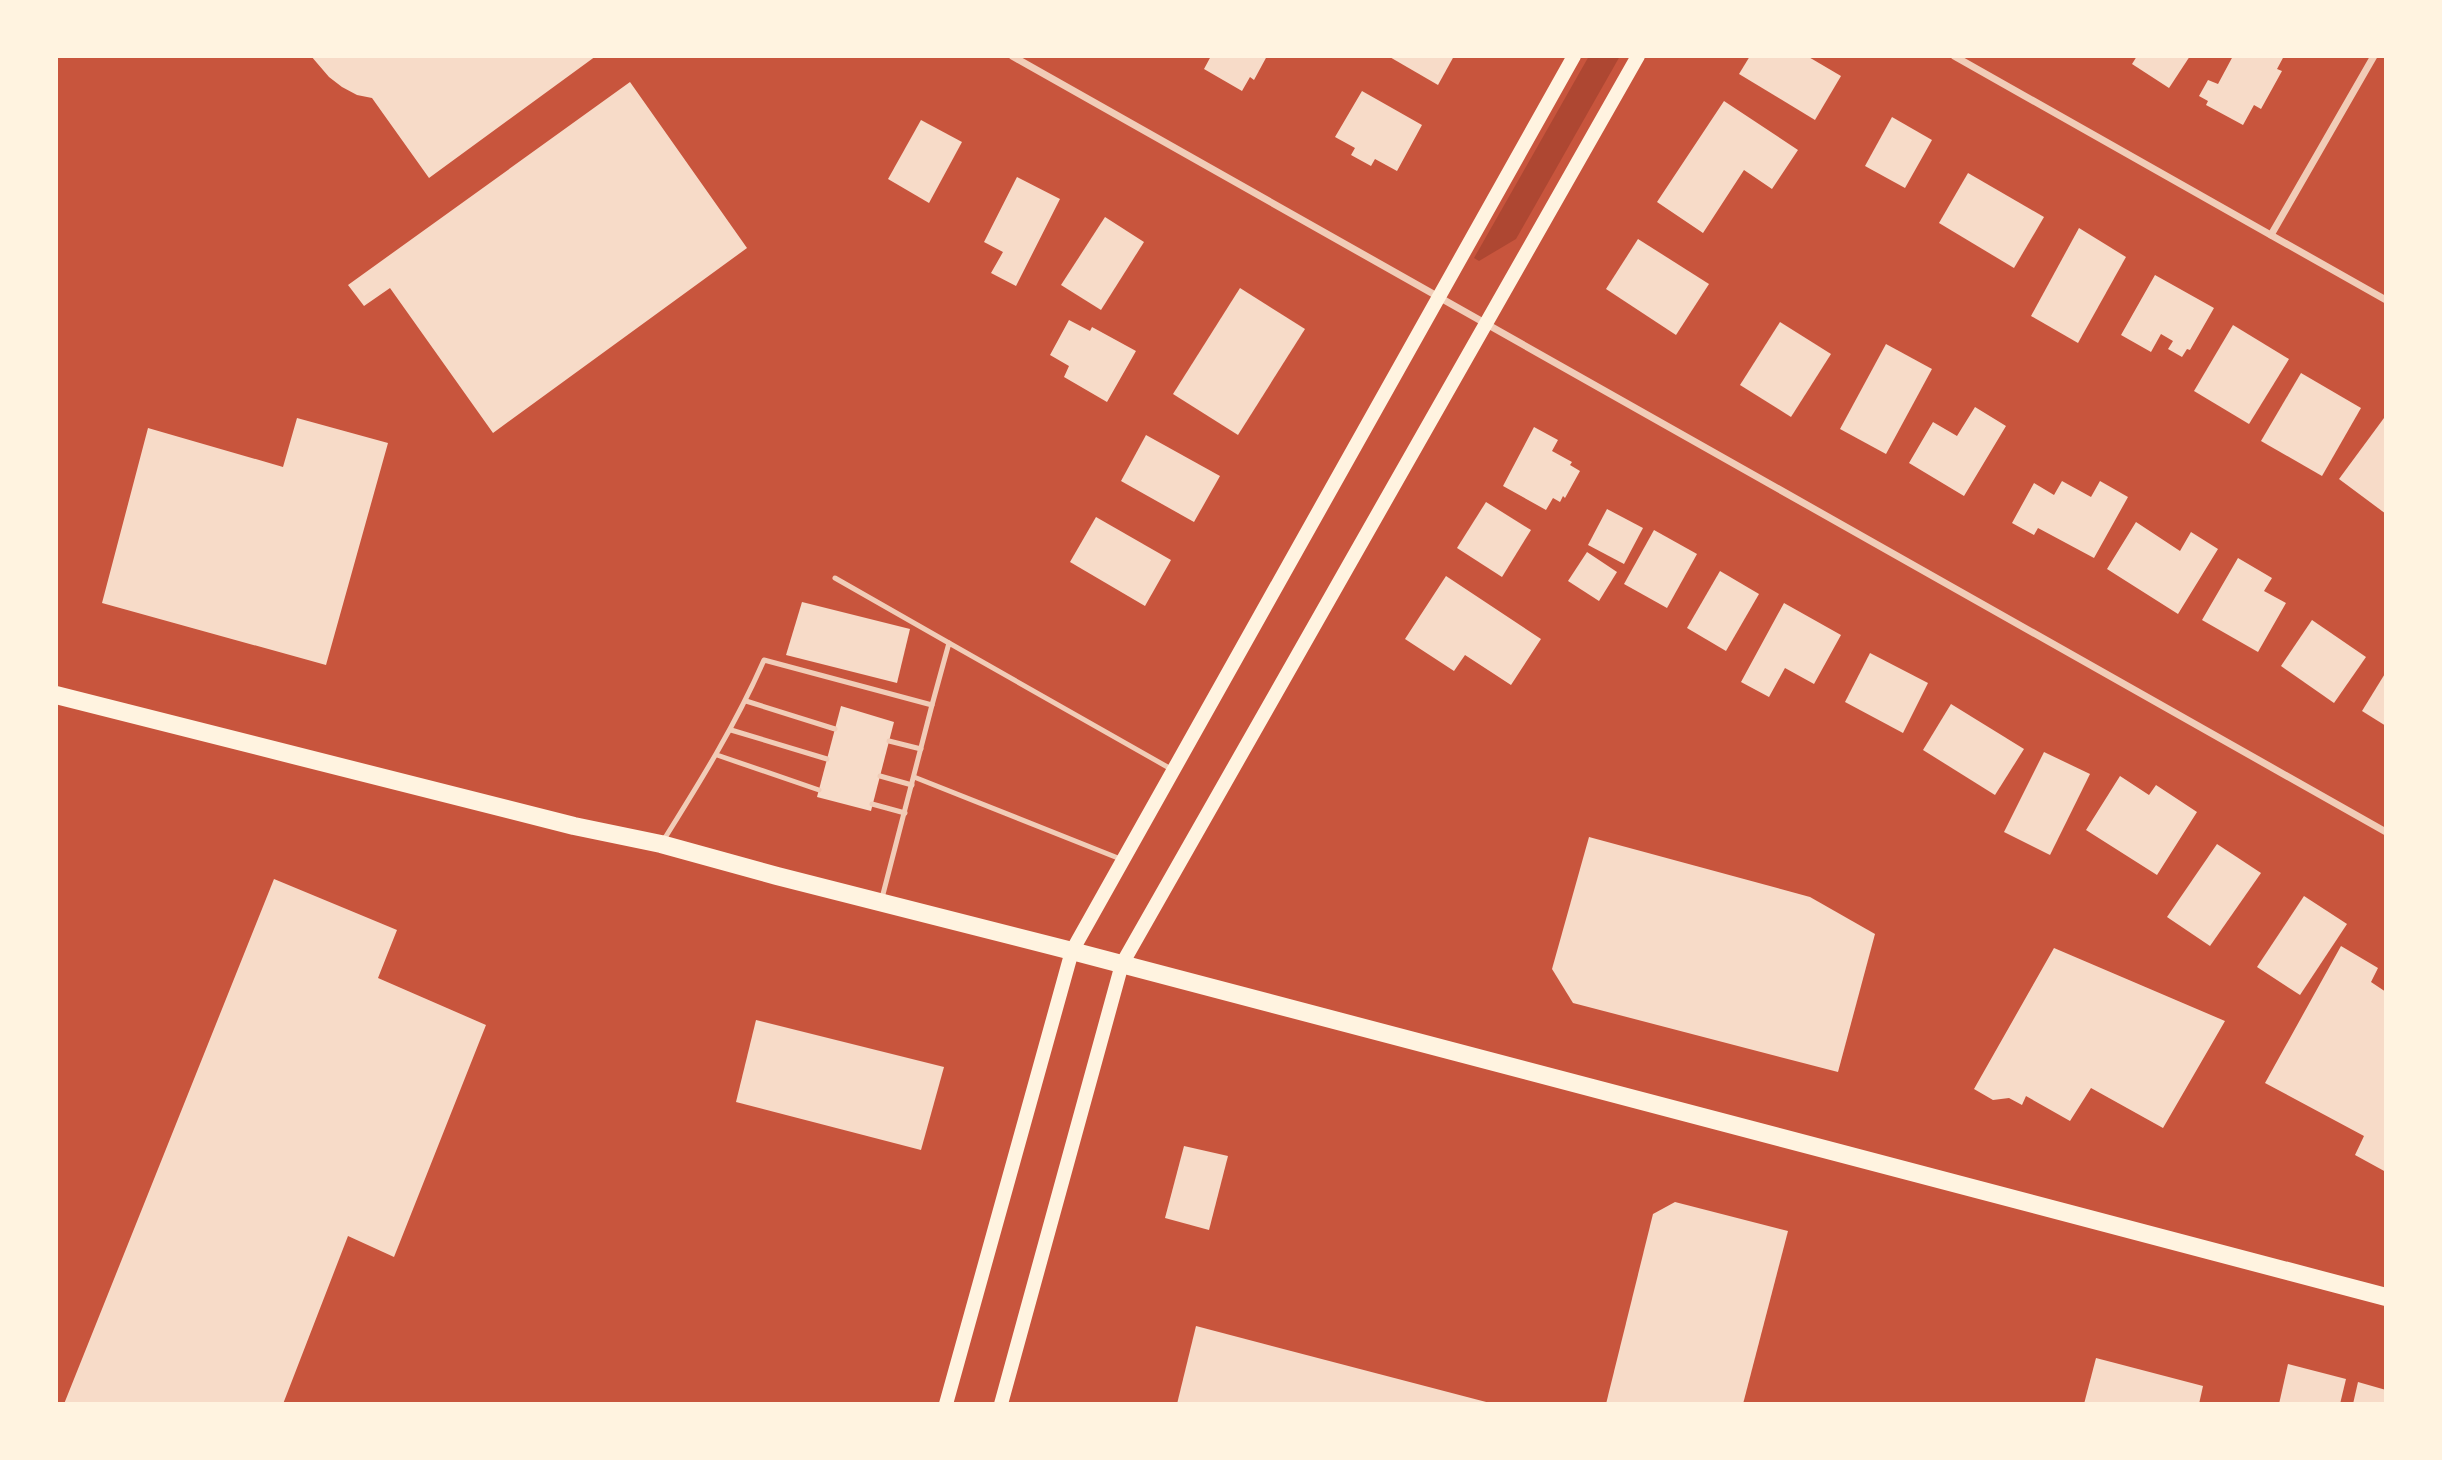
<svg xmlns="http://www.w3.org/2000/svg" width="2442" height="1460" font-family="'IBM Plex Sans',sans-serif">
<style>
.green{fill:#ae4732}
.building{fill:#f7dbc8}
.lines{fill:none;stroke-linecap:round;stroke-linejoin:round}
.service{stroke:#f1ccb7;stroke-width:5}
.minor{stroke:#f1ccb7;stroke-width:7}
.secondary{stroke:#fff3e0;stroke-width:14}
.primary{stroke:#fff3e0;stroke-width:18}
</style>
<rect width="100%" height="100%" fill="#c8553d"/>
<polygon class="green" points="1589,56 1620,56 1516,239 1479,261 1474,258"/>
<g class="building">
<polygon points="311,56 596,56 429,178 372,98 357,95 342,87 329,77"/>
<polygon points="1211,56 1267,56 1254,80 1250,77 1242,91 1204,69"/>
<polygon points="1388,56 1454,56 1438,85"/>
<polygon points="1750,56 1807,56 1841,76 1815,120 1739,74"/>
<polygon points="2137,56 2190,56 2169,88 2132,64"/>
<polygon points="2233,56 2284,56 2277,69 2282,71 2261,109 2254,105 2243,125 2206,105 2208,101 2199,96 2208,80 2218,84"/>
<polygon points="630,82 747,248 493,433 390,288 364,306 348,285"/>
<polygon points="1362,91 1422,125 1397,171 1375,159 1371,166 1351,155 1355,148 1335,137"/>
<polygon points="1724,101 1798,150 1772,189 1744,170 1703,233 1657,202"/>
<polygon points="1892,117 1932,140 1905,188 1865,166"/>
<polygon points="921,120 962,142 929,203 888,179"/>
<polygon points="1968,173 2044,217 2014,268 1939,223"/>
<polygon points="1017,177 1060,199 1016,286 991,273 1003,252 984,242"/>
<polygon points="1105,217 1144,242 1101,310 1061,285"/>
<polygon points="2079,228 2126,257 2078,343 2031,316"/>
<polygon points="1638,239 1709,284 1676,335 1606,289"/>
<polygon points="2155,275 2214,308 2190,350 2187,349 2182,357 2168,349 2173,341 2161,334 2151,352 2121,335"/>
<polygon points="1240,288 1305,329 1238,435 1173,394"/>
<polygon points="1069,320 1090,331 1092,327 1136,351 1107,402 1064,377 1069,366 1050,355"/>
<polygon points="1780,322 1831,354 1791,417 1740,385"/>
<polygon points="2233,325 2289,359 2249,424 2194,391"/>
<polygon points="1886,344 1932,369 1886,454 1840,429"/>
<polygon points="2301,373 2361,408 2322,476 2261,441"/>
<polygon points="1975,407 2006,426 1964,496 1909,463 1933,422 1957,436"/>
<polygon points="297,418 388,443 326,665 102,603 148,428 283,467"/>
<polygon points="2384,418 2386,420 2386,514 2339,479"/>
<polygon points="1534,427 1558,440 1552,451 1572,462 1570,465 1580,471 1565,498 1563,496 1560,502 1553,498 1546,510 1503,486"/>
<polygon points="1146,435 1220,476 1194,522 1121,481"/>
<polygon points="2062,481 2091,497 2100,481 2128,497 2094,558 2038,528 2034,535 2012,523 2034,483 2054,495"/>
<polygon points="1486,502 1531,530 1502,577 1457,548"/>
<polygon points="1607,509 1643,528 1624,564 1588,545"/>
<polygon points="1096,517 1171,560 1145,606 1070,562"/>
<polygon points="2136,522 2180,551 2191,532 2218,549 2178,614 2107,569"/>
<polygon points="1654,530 1697,554 1667,608 1624,584"/>
<polygon points="1587,552 1617,572 1599,601 1568,581"/>
<polygon points="2238,558 2272,578 2264,591 2286,603 2258,652 2202,620"/>
<polygon points="1720,571 1759,594 1726,651 1687,628"/>
<polygon points="1446,576 1541,639 1511,685 1465,655 1454,671 1405,639"/>
<polygon points="802,602 910,629 897,683 786,655"/>
<polygon points="1784,603 1841,635 1814,684 1785,668 1769,697 1741,682"/>
<polygon points="2312,620 2366,657 2334,703 2281,666"/>
<polygon points="1870,653 1928,683 1903,733 1845,702"/>
<polygon points="2386,672 2386,726 2362,711"/>
<polygon points="1951,704 2024,749 1995,795 1923,750"/>
<polygon points="841,706 894,722 871,811 817,797"/>
<polygon points="2044,752 2090,774 2050,855 2004,832"/>
<polygon points="2120,776 2149,795 2156,785 2197,812 2157,875 2086,830"/>
<polygon points="1589,837 1810,897 1875,934 1838,1072 1573,1003 1552,969"/>
<polygon points="2217,844 2261,873 2210,946 2167,917"/>
<polygon points="274,879 397,930 378,978 486,1025 394,1257 348,1236 283,1404 64,1404"/>
<polygon points="2304,896 2347,924 2300,995 2257,967"/>
<polygon points="2341,946 2378,968 2371,982 2386,992 2386,1172 2355,1155 2364,1136 2265,1083"/>
<polygon points="2054,948 2225,1021 2163,1128 2091,1088 2070,1121 2026,1096 2022,1105 2009,1098 1993,1100 1974,1089"/>
<polygon points="756,1020 944,1067 921,1150 736,1102"/>
<polygon points="1184,1146 1228,1156 1209,1230 1165,1218"/>
<polygon points="1675,1202 1788,1231 1743,1404 1606,1404 1653,1214"/>
<polygon points="1196,1326 1490,1403 1490,1404 1177,1404"/>
<polygon points="2096,1358 2203,1386 2199,1404 2084,1404"/>
<polygon points="2288,1364 2346,1379 2340,1404 2279,1404"/>
<polygon points="2358,1382 2386,1390 2386,1404 2353,1404"/>
</g>
<g class="lines">
<g class="service">
<polyline points="835,578 949,643"/>
<polyline points="746,701 835,729"/>
<polyline points="731,730 827,759"/>
<polyline points="889,741 921,749"/>
<polyline points="717,755 819,790"/>
<polyline points="880,776 912,785"/>
<polyline points="914,777 1123,860"/>
<polyline points="872,804 905,813"/>
<path d="M 663,841 C 700,782 736,724 764,660 L 932,705 L 949,643 L 1171,769"/>
<polyline points="882,898 932,705"/>
</g>
<g class="minor">
<polyline points="1012,56 2386,832"/>
<polyline points="1954,56 2386,300"/>
<polyline points="2271,235 2374,56"/>
</g>
<g class="secondary">
<polyline points="946,1404 1072,951 1574,56"/>
<polyline points="1001,1404 1122,964 1638,56"/>
</g>
<polyline class="primary" points="56,695 574,826 661,844 777,876 1072,951 2386,1297"/>
</g>
<rect width="2442" height="1460" fill="none" stroke="#fff3e0" stroke-width="116"/>
</svg>
